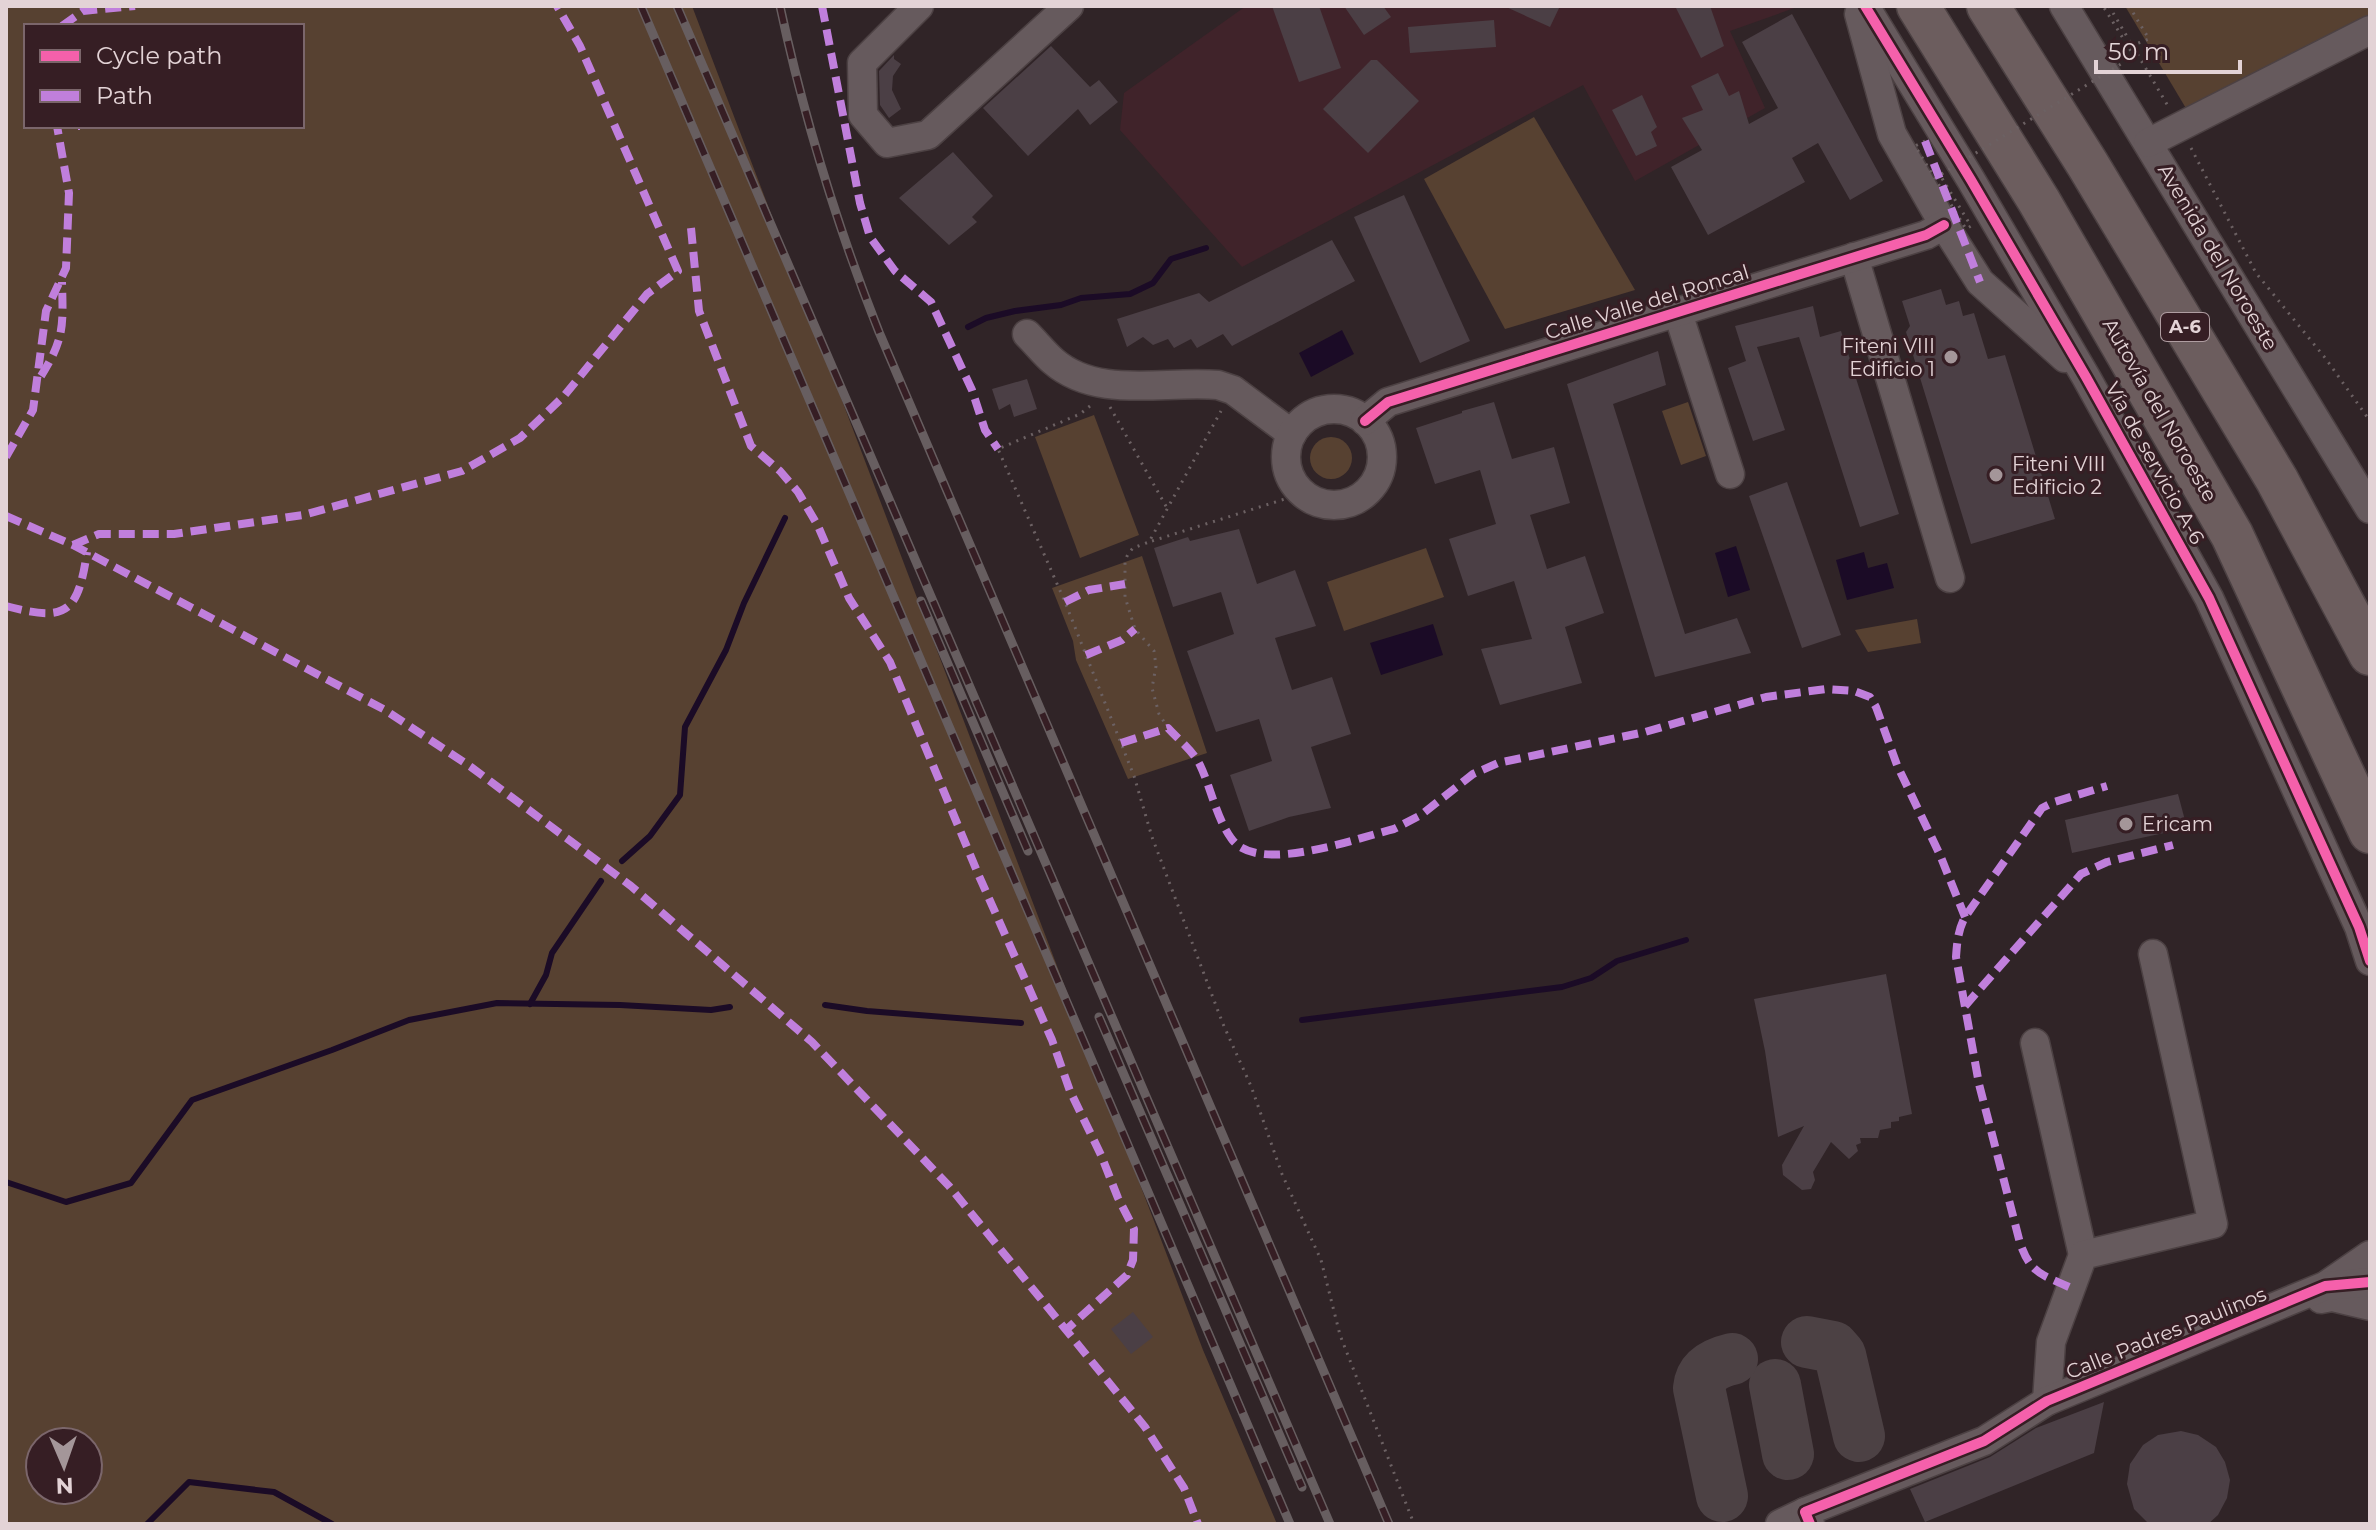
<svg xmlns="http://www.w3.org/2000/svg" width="2376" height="1530" font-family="Montserrat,sans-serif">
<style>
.built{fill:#40232a}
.green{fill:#574131;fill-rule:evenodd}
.water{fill:#1b0b26}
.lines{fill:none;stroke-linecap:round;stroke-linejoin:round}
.stream{stroke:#1b0b26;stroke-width:6}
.taxiway{stroke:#4c4144;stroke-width:52}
.building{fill:#4b3f45}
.minor-casing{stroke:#4c4143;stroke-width:31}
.highway-casing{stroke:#4c4143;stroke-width:45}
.path{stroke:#6c6163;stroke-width:3;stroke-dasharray:2 6;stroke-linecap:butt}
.minor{stroke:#665a5d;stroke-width:28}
.highway{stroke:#6c5d5e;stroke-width:42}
.rail-casing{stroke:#675e60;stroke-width:9}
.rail{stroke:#361e24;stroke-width:6;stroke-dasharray:18;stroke-linecap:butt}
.path-bridge{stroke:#6c6163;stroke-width:3;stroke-dasharray:2 6;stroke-linecap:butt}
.quiet{stroke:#c07fdc;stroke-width:8;stroke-dasharray:16 8;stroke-linecap:butt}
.cycleway-casing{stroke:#361e24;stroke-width:15}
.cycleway{stroke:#f560ab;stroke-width:10}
.poi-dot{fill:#a49699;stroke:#361e24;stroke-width:3}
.labels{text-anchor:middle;stroke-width:6;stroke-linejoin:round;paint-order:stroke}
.shield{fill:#361e24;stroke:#af9da1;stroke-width:2}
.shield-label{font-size:18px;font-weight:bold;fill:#e3d3d6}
.street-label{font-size:20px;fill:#e3d3d6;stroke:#361e24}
.poi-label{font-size:20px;fill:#e3d3d6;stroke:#361e24;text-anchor:start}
</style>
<rect width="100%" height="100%" fill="#302427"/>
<polygon class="built" points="1246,6 1800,6 1730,31 1765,108 1635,181 1583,85 1242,267 1120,130 1124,93"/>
<g class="green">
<path d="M 6,6 L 692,6 L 1203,1350 L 1277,1524 L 6,1524 ZM 26,26 L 302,26 L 302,126 L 26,126 ZM 40,1442 L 88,1442 L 88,1490 L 40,1490 Z"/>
<polygon points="2125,6 2370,6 2370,14 2187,110"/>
<polygon points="1534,117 1635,290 1505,329 1424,179"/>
<polygon points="1688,402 1706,456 1681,465 1662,411"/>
<polygon points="1094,415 1139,535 1080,558 1035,437"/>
<circle cx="1331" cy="458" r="21"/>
<polygon points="1426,548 1444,597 1344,631 1327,582"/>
<polygon points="1142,556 1207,753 1128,779 1076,660 1073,641 1052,588"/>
<polygon points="1917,619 1921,643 1868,652 1855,630"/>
</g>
<g class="water">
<polygon points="1342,330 1354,354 1311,377 1299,353"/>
<polygon points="1736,546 1750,590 1728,597 1715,553"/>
<polygon points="1864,552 1868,568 1887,563 1894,588 1847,600 1836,560"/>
<polygon points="1433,624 1443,655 1381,675 1370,643"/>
</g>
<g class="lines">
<g class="stream">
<polyline points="968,327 986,318 1015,311 1061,305 1081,298 1130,294 1153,283 1171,259 1206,248"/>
<polyline points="622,861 650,836 680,795 685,727 726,650 744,603 785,518"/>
<polyline points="530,1004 546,975 552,953 601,881"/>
<polyline points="825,1005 867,1011 1021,1023"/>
<polyline points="1302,1020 1562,987 1591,978 1617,961 1686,940"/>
<polyline points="6,1182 66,1202 131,1183 192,1100 332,1050 409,1020 497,1003 620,1005 711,1010 730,1007"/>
<polyline points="147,1524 189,1482 274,1492 332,1524"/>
</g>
<g class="taxiway">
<polyline points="1807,1342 1833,1347 1840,1355 1859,1436"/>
<polyline points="1775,1385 1788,1454"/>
<path d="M 1722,1496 L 1699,1388 C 1701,1370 1715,1363 1732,1359"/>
</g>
</g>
<g class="building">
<polygon points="1272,6 1319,6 1341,68 1299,82"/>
<polygon points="1344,6 1383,6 1391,17 1364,35"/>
<polygon points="1504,6 1560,6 1550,27"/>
<polygon points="1675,6 1710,6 1724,46 1701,58"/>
<polygon points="1792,14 1883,181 1850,200 1818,143 1792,158 1805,182 1708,235 1671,167 1702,150 1682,118 1703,110 1691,86 1718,73 1729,96 1739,91 1749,124 1778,108 1742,42"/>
<polygon points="1494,20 1496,47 1410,53 1408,27"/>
<polygon points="1051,46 1090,87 1099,80 1118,102 1090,125 1078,109 1028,156 983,108"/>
<polygon points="894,55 894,59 901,64 893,76 892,90 901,109 889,118 880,105 879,71"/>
<polygon points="1371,60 1377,60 1419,101 1368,153 1323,109"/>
<polygon points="1642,95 1657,127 1651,132 1657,146 1636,156 1612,110"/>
<polygon points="953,152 993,196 972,217 977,222 949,245 899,198"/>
<polygon points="1404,195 1470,341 1420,363 1354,217"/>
<polygon points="1332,240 1355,281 1232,346 1223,334 1197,348 1191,339 1174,348 1168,339 1153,345 1143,337 1127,347 1117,319 1199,293 1209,302"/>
<polygon points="1941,289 1946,305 1959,301 1963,316 1974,313 1988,359 2005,355 2055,519 1971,544 1906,332 1910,326 1902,301"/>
<polygon points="1813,306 1820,337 1841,331 1899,514 1860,527 1799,337 1757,347 1785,430 1753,441 1728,368 1746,361 1735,326"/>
<polygon points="1658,351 1666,385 1613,404 1685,634 1737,618 1751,653 1655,677 1567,384"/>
<polygon points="1027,379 1037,409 1014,417 1010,404 999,410 992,389"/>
<polygon points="1494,402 1512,459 1554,447 1570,503 1530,515 1547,569 1585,556 1604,613 1565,627 1582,683 1500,705 1481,649 1532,639 1514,581 1468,596 1449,539 1496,524 1480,470 1435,484 1416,428 1462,413 1462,411"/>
<polygon points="1787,482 1841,635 1802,648 1749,496"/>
<polygon points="1239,529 1257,584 1295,570 1316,626 1275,638 1292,690 1332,677 1351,734 1311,747 1331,808 1289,817 1249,831 1230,775 1272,761 1259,719 1216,732 1187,651 1234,634 1221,592 1173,607 1154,548 1188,537 1190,541"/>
<polygon points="2178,794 2187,828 2072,853 2065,820"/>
<polygon points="1886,974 1912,1114 1899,1117 1899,1121 1891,1122 1891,1128 1880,1130 1878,1138 1860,1138 1861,1143 1856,1145 1858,1151 1849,1159 1831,1142 1813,1172 1815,1180 1811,1189 1802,1190 1783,1175 1782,1165 1804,1126 1778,1137 1765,1051 1754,999"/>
<polygon points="1133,1312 1153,1337 1131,1354 1111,1329"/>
<polygon points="2104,1402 2094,1453 1925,1522 1910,1489 1990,1457 2036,1428"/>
<polygon points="2181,1431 2198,1435 2216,1447 2225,1462 2230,1480 2227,1498 2218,1515 2208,1524 2149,1524 2134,1509 2127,1484 2130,1464 2143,1445 2158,1435"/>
</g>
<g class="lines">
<g class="minor-casing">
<g id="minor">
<polyline points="919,6 862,63 863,115 887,143 928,135 1069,6"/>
<polyline points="1865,6 1971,180 2086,377 2209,598 2359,927 2370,961"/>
<polyline points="2064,6 2370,509"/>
<polyline points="1859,14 1892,134 1944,225 1980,282 2065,358"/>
<polyline points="2148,143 2370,30"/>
<polyline points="1854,257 1950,578"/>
<polyline points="1677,310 1730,474"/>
<path d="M 1027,334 C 1036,343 1044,353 1053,361 C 1098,400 1164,380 1218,385 L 1233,390 L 1292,434"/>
<circle cx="1334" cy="457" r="48"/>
<polyline points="1365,421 1388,402 1926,235 1944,225"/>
<polyline points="2035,1043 2083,1255"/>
<polyline points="2328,1284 2370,1255"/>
<polyline points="2321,1299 2332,1297 2370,1306"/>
<polyline points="2047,1401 2051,1342 2083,1255 2213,1224 2153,954"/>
<polyline points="1780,1524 1805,1512"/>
<polyline points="1810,1524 1805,1512 1984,1441 2047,1401 2325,1286 2370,1282"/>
</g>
</g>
<g class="highway-casing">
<g id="highway">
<polyline points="1918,6 2039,201 2232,535 2370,832"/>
<polyline points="1988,6 2088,165 2277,480 2370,654"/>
</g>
</g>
<g class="path">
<polyline points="2109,6 2168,106"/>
<polyline points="2129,6 2149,39 2133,45"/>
<polyline points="2191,148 2256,273 2326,359 2370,421"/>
<polyline points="1090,406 1080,414 998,449 1065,602 1134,776 1152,837 1223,1024 1251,1086 1282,1174 1321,1260 1340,1335 1414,1524"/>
<polyline points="1110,407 1167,508"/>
<polyline points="1152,541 1285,499 1292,480"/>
<polyline points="1168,728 1159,714 1152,688 1156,666 1154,651 1135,629 1125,597 1125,561 1128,554 1133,548 1149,542 1221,411"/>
</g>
<use href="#minor" class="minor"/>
<use href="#highway" class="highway"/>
<g class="rail-casing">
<g id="rail">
<polyline points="641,6 1290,1524"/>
<polyline points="677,6 1330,1524"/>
<path d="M 780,6 C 804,118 837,226 879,332 L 1389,1524"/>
<polyline points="921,601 1028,851"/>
<polyline points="1099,1017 1302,1487"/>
</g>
</g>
<use href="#rail" class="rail"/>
<polyline class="path-bridge" points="1925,141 1915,146 1966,229 1971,226 1940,175 2134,56 2103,6"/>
<g class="quiet">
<polyline points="822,6 860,203 870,237 895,271 931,302 972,390 985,430 998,449"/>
<polyline points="62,26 83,11 135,6"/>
<polyline points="78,126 80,126"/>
<polyline points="1925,141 1980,282"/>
<polyline points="691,228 699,311 751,446 780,471 798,492 818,526 849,598 890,662 979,876 1052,1040 1070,1091 1101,1155 1118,1198 1134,1229 1133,1260 1127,1275 1067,1329"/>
<path d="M 41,376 C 65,338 63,325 62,282"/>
<polyline points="6,457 33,410 46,311 66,268 69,193 57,126"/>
<polyline points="6,516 73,545 385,710 471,767 631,886 812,1042 949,1186 1145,1427 1184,1488 1198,1524"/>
<polyline points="73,545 99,534 174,534 303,515 462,471 520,438 564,396 647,294 678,271 580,46 557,6"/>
<polyline points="1065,602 1089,590 1125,584"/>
<path d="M 6,606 C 66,622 78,614 87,552"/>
<polyline points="1086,655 1122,640 1135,629"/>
<path d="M 1121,743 L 1168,728 C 1178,739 1193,751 1200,765 C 1211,788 1216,817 1231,838 C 1256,876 1357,838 1394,829 L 1421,815 L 1473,774 L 1498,763 L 1645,732 L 1766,697 L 1826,689 L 1854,691 L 1870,697 L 1876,707 L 1897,765 L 1940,855 L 1965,917"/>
<polyline points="1965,1006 2081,874 2107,862 2173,845"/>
<path d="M 2069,1287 C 2041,1274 2031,1274 2020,1243 L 1979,1084 L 1956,957 C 1957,943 1958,930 1965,917 L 2042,808 L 2054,802 L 2107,786"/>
</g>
<g class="cycleway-casing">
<g id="cycleway">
<polyline points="1865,6 1971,180 2086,377 2209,598 2359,927 2370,961"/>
<polyline points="1365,421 1388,402 1926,235 1944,225"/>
<polyline points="1810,1524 1805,1512 1984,1441 2047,1401 2325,1286 2370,1282"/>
</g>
</g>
<use href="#cycleway" class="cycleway"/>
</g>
<g class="poi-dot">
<circle cx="1951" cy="357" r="8"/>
<circle cx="1996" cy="475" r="8"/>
<circle cx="2126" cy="824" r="8"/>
</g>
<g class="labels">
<rect class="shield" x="2161" y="313" width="48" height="28" rx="6"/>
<g class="shield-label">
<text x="2185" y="333">A-6</text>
</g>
<g class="street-label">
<text transform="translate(2218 257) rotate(59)" y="7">Avenida del Noroeste</text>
<text transform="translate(1647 302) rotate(-17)" y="7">Calle Valle del Roncal</text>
<text transform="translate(2160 410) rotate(60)" y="7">Autovía del Noroeste</text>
<text transform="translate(2155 463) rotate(61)" y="7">Vía de servicio A-6</text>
<text transform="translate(2166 1333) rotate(-22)" y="7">Calle Padres Paulinos</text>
</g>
<g class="poi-label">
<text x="1935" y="353" text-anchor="end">Fiteni VIII<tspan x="1935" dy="23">Edificio 1</tspan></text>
<text x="2012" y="471">Fiteni VIII<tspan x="2012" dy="23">Edificio 2</tspan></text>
<text x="2142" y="831">Ericam</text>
</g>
</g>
<rect width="2376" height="1530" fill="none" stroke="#e3d3d6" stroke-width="16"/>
<rect x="24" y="24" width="280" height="104" fill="#361e24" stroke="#7b666b" stroke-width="2"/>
<rect x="40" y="50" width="40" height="12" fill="#f560ab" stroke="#7b666b" stroke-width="2"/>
<text x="96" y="64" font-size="24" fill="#e3d3d6">Cycle path</text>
<rect x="40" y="90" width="40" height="12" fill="#c07fdc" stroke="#7b666b" stroke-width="2"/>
<text x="96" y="104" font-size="24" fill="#e3d3d6">Path</text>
<g transform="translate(64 1466) rotate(178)"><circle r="38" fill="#361e24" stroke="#7b666b" stroke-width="2"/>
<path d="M0-6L14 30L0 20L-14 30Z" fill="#a49699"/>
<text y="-12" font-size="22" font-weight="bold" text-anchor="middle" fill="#e3d3d6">N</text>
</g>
<path d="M2096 60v12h144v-12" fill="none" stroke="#e3d3d6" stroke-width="4"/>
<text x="2108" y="60" font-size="24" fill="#e3d3d6" stroke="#361e24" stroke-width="6" paint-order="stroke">50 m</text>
</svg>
